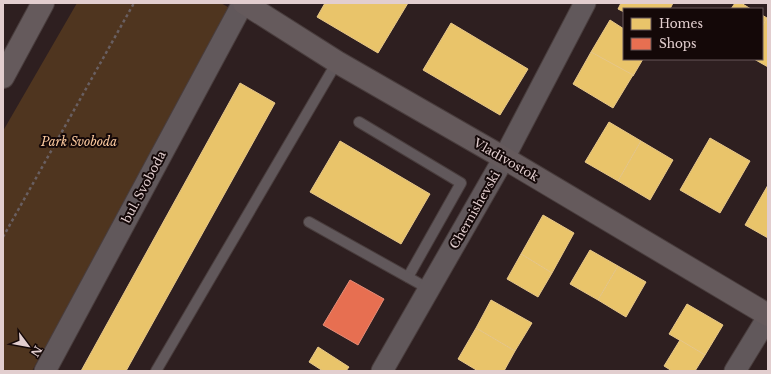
<svg xmlns="http://www.w3.org/2000/svg" width="771" height="374" font-family="'Libre Baskerville',serif">
<style>
.green{fill:#4f351f}
.homes{fill:#e9c46a;stroke:#e7c788}
.shops{fill:#e76f51;stroke:#e68c77}
.lines{fill:none;stroke-linecap:round;stroke-linejoin:round}
.lane-casing{stroke:#493d3d;stroke-width:12}
.street-casing{stroke:#493d3d;stroke-width:23}
.secondary-casing{stroke:#493d3d;stroke-width:24}
.path{stroke:#695f61;stroke-width:2.5;stroke-dasharray:3 3;stroke-linecap:butt}
.lane{stroke:#61585b;stroke-width:10}
.street{stroke:#61585b;stroke-width:21}
.secondary{stroke:#655a5c;stroke-width:22}
.labels{text-anchor:middle;stroke-width:4;stroke-linejoin:round;paint-order:stroke}
.park-label{font-size:12px;font-style:italic;fill:#fbc99e;stroke:#140808}
.street-label{font-size:12px;fill:#e2cecf;stroke:#140808}
</style>
<rect width="100%" height="100%" fill="#2e1f20"/>
<polygon class="green" points="77,3 221,3 233,10 32,371 3,371 3,131"/>
<g class="homes">
<polygon points="325,3 408,3 378,53 317,17"/>
<polygon points="621,3 673,3 670,9 624,9 624,12 618,9"/>
<polygon points="735,3 741,3 751,9 731,9"/>
<polygon points="762,15 767,18 762,27"/>
<polygon points="767,18 768,19 768,67 754,59 762,59 762,27"/>
<polygon points="610,20 624,29 624,59 643,59 633,76 591,52"/>
<polygon points="451,23 528,69 500,115 423,70"/>
<polygon points="591,52 633,75 613,108 573,84"/>
<polygon points="240,83 275,103 126,371 81,371"/>
<polygon points="609,122 641,141 618,181 585,162"/>
<polygon points="710,138 750,161 720,213 680,190"/>
<polygon points="340,141 430,194 401,244 310,192"/>
<polygon points="641,141 673,160 650,200 618,181"/>
<polygon points="768,185 768,238 745,225"/>
<polygon points="543,215 574,233 552,273 521,254"/>
<polygon points="590,250 618,266 598,300 570,284"/>
<polygon points="521,254 552,273 538,297 507,279"/>
<polygon points="618,266 646,282 626,317 598,300"/>
<polygon points="491,300 532,323 515,351 476,328"/>
<polygon points="687,304 723,325 705,355 669,334"/>
<polygon points="476,328 515,351 504,371 478,371 458,359"/>
<polygon points="680,340 705,355 695,371 672,371 664,366"/>
<polygon points="318,347 349,367 346,371 323,371 309,362"/>
</g>
<polygon class="shops" points="350,280 384,299 358,345 323,325"/>
<g class="lines">
<g class="lane-casing">
<g id="lane">
<polyline points="359,122 461,183 408,277"/>
<polyline points="309,222 429,289"/>
<polyline points="156,371 337,62"/>
</g>
</g>
<g class="street-casing">
<g id="street">
<polyline points="45,371 243,3"/>
<polyline points="382,371 504,158 585,3"/>
<polyline points="735,371 768,317"/>
</g>
</g>
<g class="secondary-casing">
<g id="secondary">
<polyline points="244,3 337,62 504,158 768,315"/>
<polyline points="3,77 43,3"/>
</g>
</g>
<polyline class="path" points="3,237 134,3"/>
<use href="#lane" class="lane"/>
<use href="#street" class="street"/>
<use href="#secondary" class="secondary"/>
</g>
<g class="labels">
<g class="park-label">
<text x="79" y="146">Park Svoboda</text>
</g>
<g class="street-label">
<text transform="translate(506 160) rotate(30)" y="4">Vladivostok</text>
<text transform="translate(144 187) rotate(-62)" y="4">bul. Svoboda</text>
<text transform="translate(475 210) rotate(-60)" y="4">Chernishevski</text>
</g>
</g>
<rect width="771" height="374" fill="none" stroke="#e2cecf" stroke-width="8"/>
<rect x="623" y="8" width="140" height="52" fill="#140808" stroke="#665758"/>
<rect x="631" y="18" width="20" height="12" fill="#e9c46a" stroke="#665758"/>
<text x="659" y="28" font-size="12" fill="#e2cecf">Homes</text>
<rect x="631" y="38" width="20" height="12" fill="#e76f51" stroke="#665758"/>
<text x="659" y="48" font-size="12" fill="#e2cecf">Shops</text>
<g transform="translate(28 346) rotate(122)" stroke="#140808" stroke-width="3" paint-order="stroke">
<path d="M0-3L7 15L0 10L-7 15Z" fill="#e2cecf"/>
<text y="-6" font-size="11" font-weight="bold" text-anchor="middle" fill="#e2cecf">N</text>
</g>
</svg>
